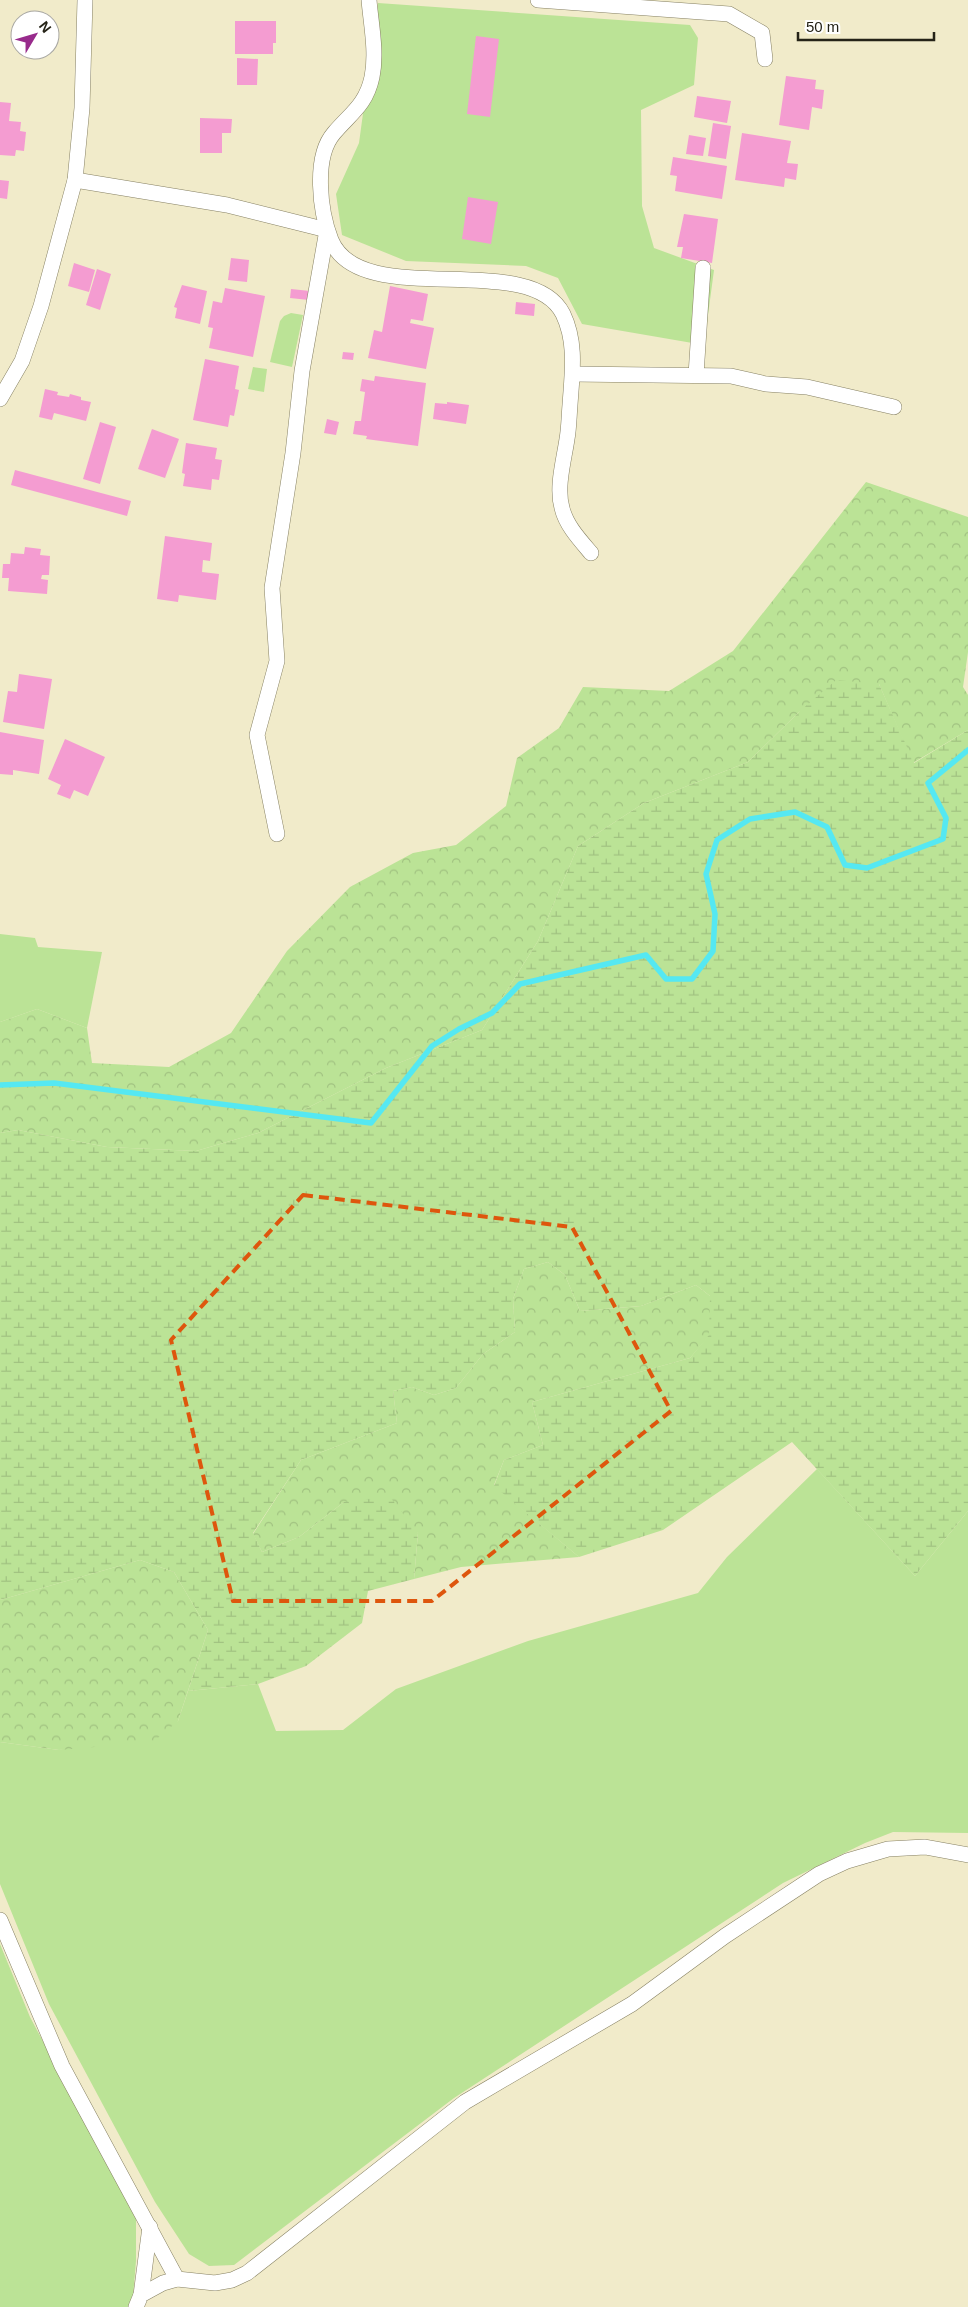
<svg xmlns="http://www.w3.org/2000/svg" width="968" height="2307" font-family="Arial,sans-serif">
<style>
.green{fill:#bbe396}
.forest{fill:url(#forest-crowns)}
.wetland{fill:url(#wetland-marsh)}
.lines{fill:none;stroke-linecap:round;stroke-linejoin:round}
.stream{stroke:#55e8f2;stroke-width:5.5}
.building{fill:#f49cd1}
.minor-casing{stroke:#868063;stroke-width:16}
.minor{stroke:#fff;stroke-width:15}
.marked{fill:none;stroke:#de560d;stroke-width:4;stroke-dasharray:10 6;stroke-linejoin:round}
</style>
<defs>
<pattern id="forest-crowns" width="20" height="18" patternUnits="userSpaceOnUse" patternTransform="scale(1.25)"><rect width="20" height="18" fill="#bbe396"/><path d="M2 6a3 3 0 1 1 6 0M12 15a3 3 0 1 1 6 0" fill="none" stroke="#a1c281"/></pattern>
<pattern id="wetland-marsh" width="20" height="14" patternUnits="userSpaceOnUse" patternTransform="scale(1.25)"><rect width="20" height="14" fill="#bbe396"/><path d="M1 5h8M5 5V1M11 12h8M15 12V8" fill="none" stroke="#a1c281"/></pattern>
</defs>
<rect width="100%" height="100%" fill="#f1ebca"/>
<g class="green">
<polygon points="378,3 690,25 698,38 694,85 641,110 642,206 654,248 714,270 704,345 582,324 558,278 526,266 406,261 342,235 336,194 359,143"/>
<polygon points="291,313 303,315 292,367 270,362 280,321 284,316"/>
<polygon points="253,367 267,369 264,392 248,389"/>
<polygon points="0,934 35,938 38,947 102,952 87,1028 37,1009 0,1022"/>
<polygon points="817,1469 915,1576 968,1511 968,1833 893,1832 865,1843 783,1883 454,2098 234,2265 209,2266 189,2254 155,2202 49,2004 0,1884 0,1742 59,1750 178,1721 188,1691 258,1684 276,1731 343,1730 396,1689 528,1641 698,1593 727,1557"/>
<polygon points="0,1944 30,2017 136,2216 136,2261 133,2297 128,2307 0,2307"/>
</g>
<g class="forest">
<polygon points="866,482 968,517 968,652 963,687 968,695 968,730 913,763 879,684 799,712 748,762 644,803 578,846 538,941 482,1030 386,1068 258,1133 196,1151 107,1147 18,1130 0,1133 0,1022 37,1009 87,1028 92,1063 169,1067 231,1033 287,951 350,887 413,853 456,845 506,806 517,758 559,728 583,687 669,691 733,651"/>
<polygon points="548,1262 565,1275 580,1311 641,1306 696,1285 710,1296 710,1335 690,1358 532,1402 543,1445 504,1460 494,1485 579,1557 461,1567 414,1579 418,1533 344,1502 299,1537 262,1552 253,1534 301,1460 397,1423 393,1391 412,1387 434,1395 456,1388 483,1354 515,1332 513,1299 524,1269"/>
<polygon points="140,1560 174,1572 208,1630 178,1721 153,1742 59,1750 0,1742 0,1600"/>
</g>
<polygon class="wetland" points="836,680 879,684 914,763 968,730 968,1511 915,1576 792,1442 663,1530 579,1557 494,1486 504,1460 543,1445 532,1402 690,1358 709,1335 710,1296 696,1285 641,1306 580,1311 565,1275 548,1262 524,1269 513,1299 515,1332 483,1354 456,1388 434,1395 412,1387 393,1391 397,1423 301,1460 253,1533 262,1552 299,1537 344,1502 390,1497 418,1533 414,1579 368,1591 362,1623 306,1666 258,1684 188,1691 208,1630 174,1572 140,1560 0,1600 0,1133 18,1130 107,1147 196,1151 258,1133 386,1068 482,1030 538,941 578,846 644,803 748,762 799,712"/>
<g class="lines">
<polyline class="stream" points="0,1085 54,1083 371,1123 432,1046 459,1029 492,1013 520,984 646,955 666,979 692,979 713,951 715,914 706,874 717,840 750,819 795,812 827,827 845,865 867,868 943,839 946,818 928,783 968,750"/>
</g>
<g class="building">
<polygon points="235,21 276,21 276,43 273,43 273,54 235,54"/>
<polygon points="476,36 499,39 490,117 467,114"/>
<polygon points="237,58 258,59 257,85 237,85"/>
<polygon points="786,76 816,80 815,89 824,90 822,109 812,107 809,130 779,125"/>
<polygon points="697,96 731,101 727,123 694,117"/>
<polygon points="0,102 11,103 9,121 21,122 20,131 26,132 24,151 16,150 15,156 0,155"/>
<polygon points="200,118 232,119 231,133 222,133 222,153 200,153"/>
<polygon points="713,123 731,126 726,159 708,156"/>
<polygon points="742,133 791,141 787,163 798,164 796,180 785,178 784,187 735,180"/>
<polygon points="689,135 706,138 703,156 686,154"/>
<polygon points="673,157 727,166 722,199 675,191 677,176 670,175"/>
<polygon points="0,180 9,181 7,199 0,198"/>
<polygon points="468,197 498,202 491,244 462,239"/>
<polygon points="684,214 718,219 712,263 681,258 683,247 677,247"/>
<polygon points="231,258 249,260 247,282 228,280"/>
<polygon points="74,263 95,270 89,292 68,286"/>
<polygon points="97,269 111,274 100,310 86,305"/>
<polygon points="182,285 207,291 200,324 175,318 177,308 174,307"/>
<polygon points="390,286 428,294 423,321 411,319 410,323 434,328 426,369 368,358 374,330 382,332"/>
<polygon points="225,288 265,296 253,357 209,348 213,328 208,327 213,301 222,303"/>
<polygon points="291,289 310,291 309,300 290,298"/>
<polygon points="516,302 535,304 534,316 515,314"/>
<polygon points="343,352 354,353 353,360 342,359"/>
<polygon points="205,359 239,366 235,389 239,390 234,416 230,415 228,427 193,420"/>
<polygon points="375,376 426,383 418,446 366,439 367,436 353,434 355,421 361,421 365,392 360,391 362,379 374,381"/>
<polygon points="45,389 58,392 57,395 69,397 70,394 81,397 81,400 91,402 86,421 54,413 52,420 39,417"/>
<polygon points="447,402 469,405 466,424 433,419 435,403 447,404"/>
<polygon points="327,419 339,422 336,435 324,433"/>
<polygon points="100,422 116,427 100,484 83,479"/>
<polygon points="152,429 179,439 165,478 138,469"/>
<polygon points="186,443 217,448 215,459 222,460 219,480 212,479 211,490 183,486 185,474 182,473"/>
<polygon points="15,470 131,501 127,516 11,485"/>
<polygon points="165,536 212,543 210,561 203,560 202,572 219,574 216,600 179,595 178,602 157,599"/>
<polygon points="25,547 41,549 40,555 50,556 49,575 42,575 41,579 48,580 47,594 8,591 9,578 2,578 3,564 10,564 11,553 24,554"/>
<polygon points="19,674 52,679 44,729 3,722 8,691 17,692"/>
<polygon points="0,732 44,740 39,774 13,770 13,775 0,774"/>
<polygon points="65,739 105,757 88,796 74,790 70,799 57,794 61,785 48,779"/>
</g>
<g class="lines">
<g class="minor-casing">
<g id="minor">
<path d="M 369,0 C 371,24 377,52 372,77 C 366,105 351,113 334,133 C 313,157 320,212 331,240 C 360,312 530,248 563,314 C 577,343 572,374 570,405 C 569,416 569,428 567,439 C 564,460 556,487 562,508 C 566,525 579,539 591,553"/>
<polyline points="538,0 729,14 762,33 765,59"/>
<polyline points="75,180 227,205 327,230"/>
<polyline points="573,374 731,376 766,384 807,387 894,407"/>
<polyline points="696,375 703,268"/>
<polyline points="0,399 22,361 41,306 75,180 82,108 85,0"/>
<polyline points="277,834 257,735 277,661 272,588 293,453 302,371 327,230"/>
<polyline points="0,1920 62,2066 177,2279"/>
<polyline points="141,2295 150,2227"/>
<polyline points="136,2307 141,2295 163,2283 177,2279 215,2283 232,2280 247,2273 465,2102 632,2004 725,1936 819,1874 847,1861 888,1849 925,1847 968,1855"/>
</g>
</g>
<use href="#minor" class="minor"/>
</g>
<path class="marked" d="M 303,1195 L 572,1227 L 671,1411 L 432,1601 L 233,1601 L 171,1340 Z"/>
<g transform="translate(35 35) rotate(52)"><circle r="24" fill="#ffffff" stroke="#a8a7a2"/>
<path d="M0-4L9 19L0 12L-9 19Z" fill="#982b8c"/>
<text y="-8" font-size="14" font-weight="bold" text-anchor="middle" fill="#252317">N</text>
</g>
<path d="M798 32v8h136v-8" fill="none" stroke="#252317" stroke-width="2.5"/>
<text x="806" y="32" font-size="15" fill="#252317" stroke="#ffffff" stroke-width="4" paint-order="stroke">50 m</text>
</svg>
